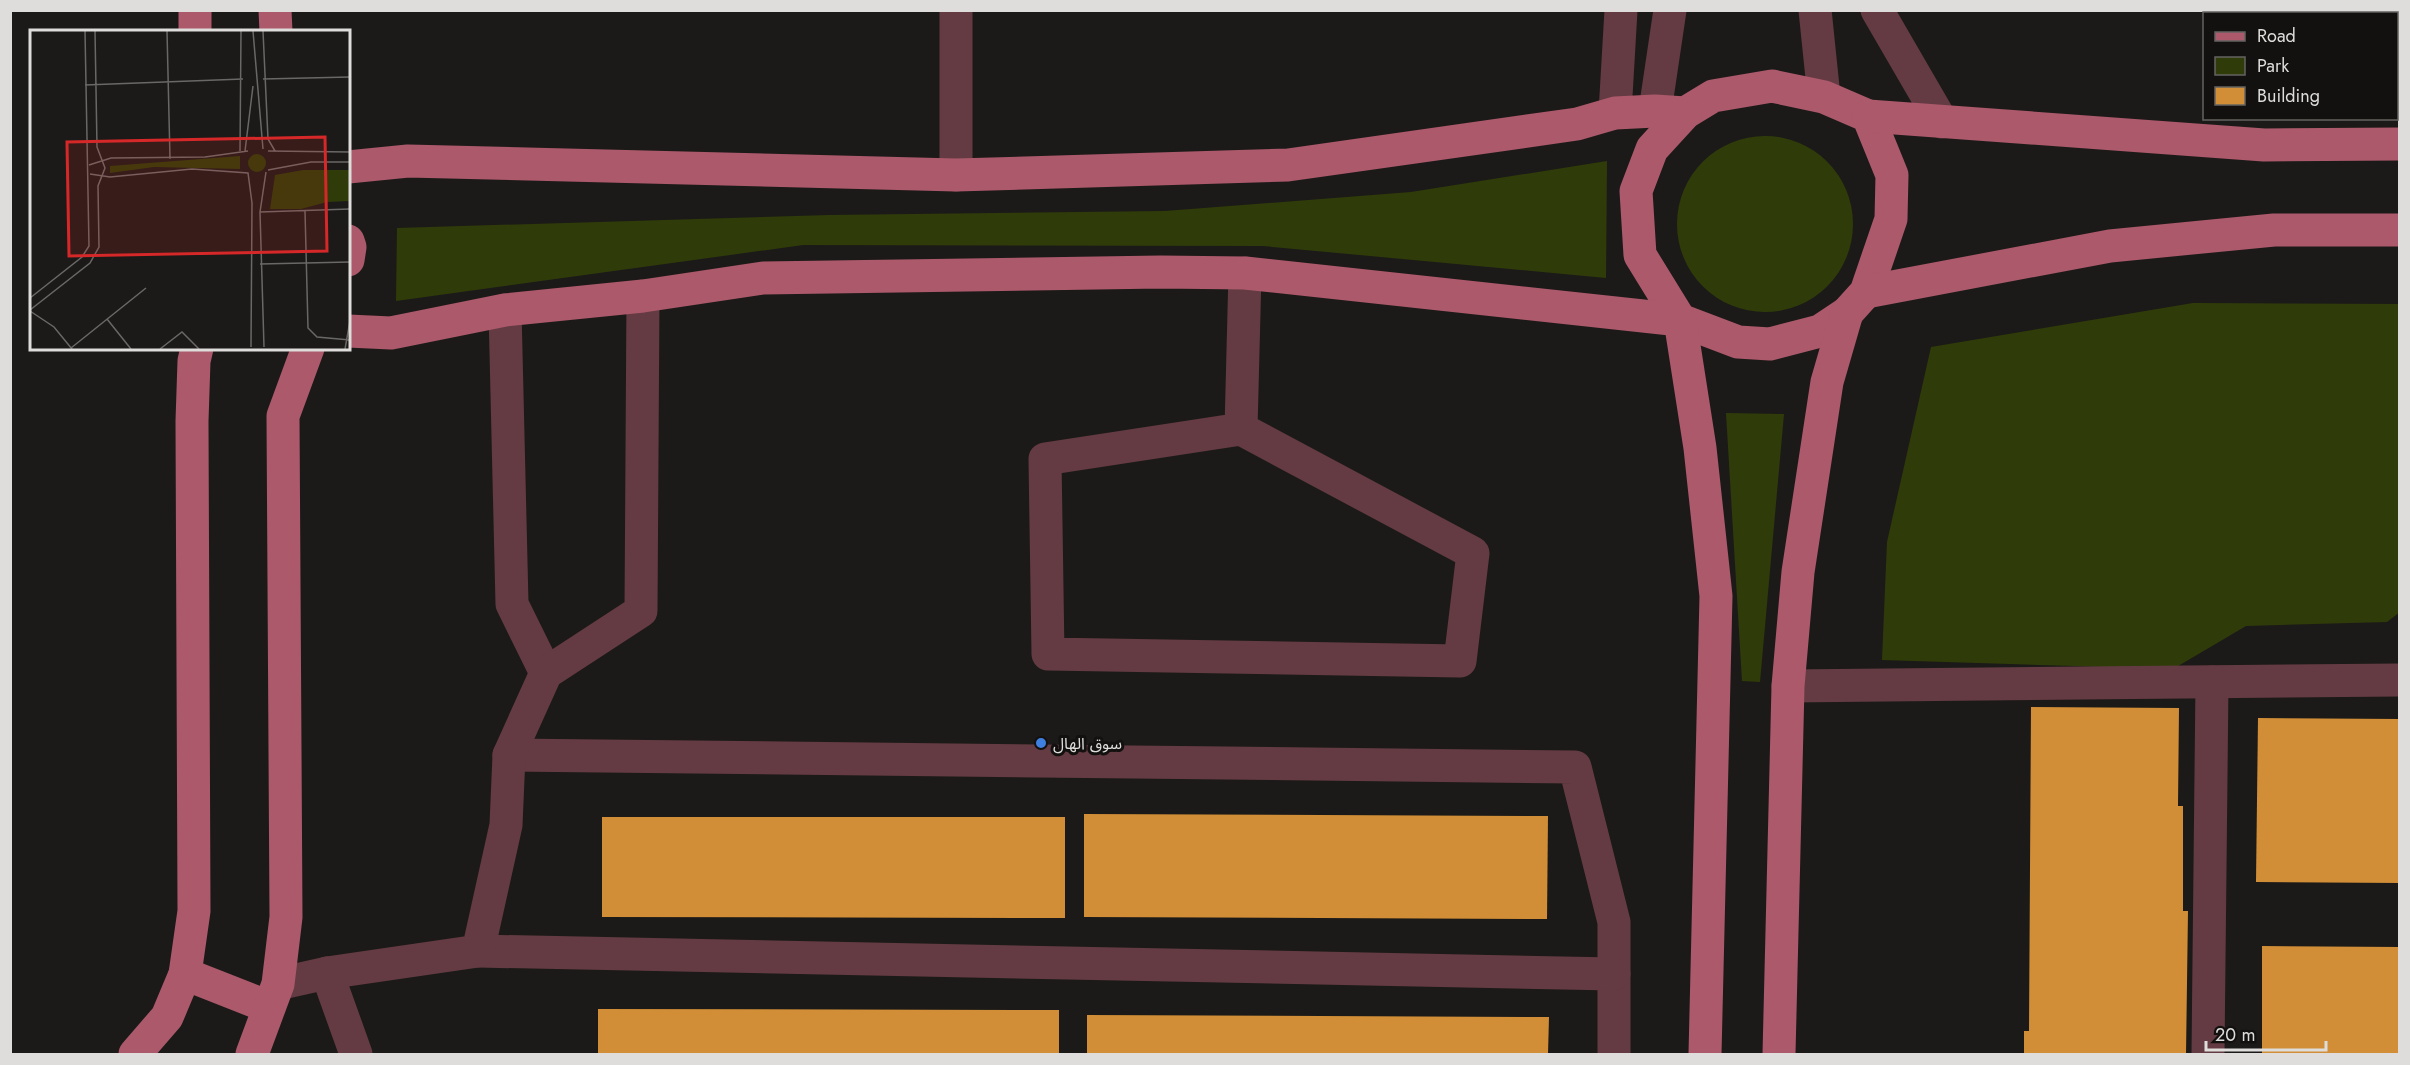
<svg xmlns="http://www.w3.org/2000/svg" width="2410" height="1065" font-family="Jost,'Noto Sans Arabic',sans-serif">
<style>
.green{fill:#2f3c09}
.building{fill:#d18e36}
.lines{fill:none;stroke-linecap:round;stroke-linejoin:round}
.minor{stroke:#643b43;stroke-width:33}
.major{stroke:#ac596b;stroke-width:33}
.shop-dot{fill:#3f7fe0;stroke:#13110f;stroke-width:2}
.labels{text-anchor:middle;stroke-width:6;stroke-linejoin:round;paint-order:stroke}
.poi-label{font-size:16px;fill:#dedddc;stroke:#13110f;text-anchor:start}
.inset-road{fill:none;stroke:#6a6866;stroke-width:1.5}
.view{fill:#d62828;fill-opacity:0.15;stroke:#d62828;stroke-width:3}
.inset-edge{fill:none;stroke:#dedddc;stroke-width:3}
</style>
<rect width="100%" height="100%" fill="#1c1a18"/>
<g class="green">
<circle cx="1765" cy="224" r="88"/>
<polygon points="1607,161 1606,278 1263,246 803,245 396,301 397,228 830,215 1165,211 1411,192"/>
<polygon points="2193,303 2399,304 2400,612 2387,622 2246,626 2173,669 1882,660 1887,542 1931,347"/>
<polygon points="1726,413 1784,414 1760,682 1742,681"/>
</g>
<g class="building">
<polygon points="2031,707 2179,708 2178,806 2183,806 2183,911 2188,911 2186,1054 2024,1054 2024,1031 2029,1031"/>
<polygon points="2258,718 2400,719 2400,883 2256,882"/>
<polygon points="1084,814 1548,816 1547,919 1084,917"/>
<polygon points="602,817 1065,817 1065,918 602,917"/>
<polygon points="2262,946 2400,947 2400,1054 2262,1054"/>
<polygon points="598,1009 1059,1010 1059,1054 598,1054"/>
<polygon points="1087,1015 1549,1017 1548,1054 1087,1054"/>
</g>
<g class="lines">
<g class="minor">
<polyline points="956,10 956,175"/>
<polyline points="1815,10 1824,97"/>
<polyline points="1877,10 1942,122"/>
<polyline points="1655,111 1670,10"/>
<polyline points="1615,113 1621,10"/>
<polyline points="505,310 512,604 546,673"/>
<polyline points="1241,429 1045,459 1048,654 1460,661 1473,553 1241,429 1245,273"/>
<polyline points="1788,686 2400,680"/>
<polyline points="509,755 1575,767 1614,922 1614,1054"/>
<polyline points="478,951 1614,974"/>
<polyline points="327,973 356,1054"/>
<polyline points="278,984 327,973 478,951 506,825 509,755 546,673 641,611 643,296"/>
<polyline points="2208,1054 2212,682"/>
</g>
<g class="major">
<polyline points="195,10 195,32"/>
<polyline points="275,10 276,32"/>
<polygon points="1772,86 1824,97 1868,116 1892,175 1891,219 1866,292 1847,313 1820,331 1770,344 1738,342 1680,320 1640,255 1636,191 1652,149 1685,113 1713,96"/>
<polyline points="1868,116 2264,145 2400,144"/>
<polyline points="348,167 408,161 956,175 1288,165 1577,124 1615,113 1655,111 1685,113"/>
<polyline points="348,241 350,247 348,260"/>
<polyline points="1866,292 2110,246 2274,230 2400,230"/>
<polyline points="348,331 391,333 505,310 643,296 763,278 1161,272 1245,273 1680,320 1700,448 1716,596 1705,1054"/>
<polyline points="185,974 269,1007"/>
<polyline points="135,1054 167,1017 185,974 194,911 192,421 194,361 197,348"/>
<polyline points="252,1054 278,984 286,917 283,416 308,348"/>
<polyline points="1779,1054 1788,686 1798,572 1827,382 1847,313"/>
</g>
</g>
<circle class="shop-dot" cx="1041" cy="743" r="6"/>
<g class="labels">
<g class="poi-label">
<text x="1053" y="749">سوق الهال</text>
</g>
</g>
<g transform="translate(30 30)">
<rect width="320" height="320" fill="#1c1a18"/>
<path d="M218 133a9 9 0 1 1 18 0a9 9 0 1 1-18 0ZM 210,126 L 210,139 L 124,137 L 80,143 L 80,136 ZM 273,140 L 319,140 L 319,171 L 297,172 L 271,179 L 240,179 L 245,145 Z" fill="#2f3c09"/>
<path class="inset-road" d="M 137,1 L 140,129M 223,1 L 233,119M 233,1 L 238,109 L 245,121M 233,49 L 320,47M 55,55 L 213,49M 210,121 L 211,1M 215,121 L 223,56M 238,121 L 320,122M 59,135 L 81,128 L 175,127 L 218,121M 238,140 L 281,132 L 320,132M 60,144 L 80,147 L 162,139 L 218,143 L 222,173 L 221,317M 275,181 L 278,298 L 287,307 L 320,310M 230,182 L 320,179M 230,234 L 320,232M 0,268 L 52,227 L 59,216 L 55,1M 0,280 L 60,233 L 69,217 L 68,156 L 75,138 L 67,117 L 65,1M 0,281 L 24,297 L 42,319M 77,289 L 101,319M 234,317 L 230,182 L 236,142M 41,318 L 116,258M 130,319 L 152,302 L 169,319M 315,319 L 320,291"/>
<path class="view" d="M 295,107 L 297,221 L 39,226 L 37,112 Z"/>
<rect width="320" height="320" class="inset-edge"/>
</g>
<rect width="2410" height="1065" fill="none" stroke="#dedddc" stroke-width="24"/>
<rect x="2203" y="12" width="195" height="108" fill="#13110f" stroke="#646361" stroke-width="1.5"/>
<rect x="2215" y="32" width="30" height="9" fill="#ac596b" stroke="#646361" stroke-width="1.5"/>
<text x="2257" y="42" font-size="18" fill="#dedddc">Road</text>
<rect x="2215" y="57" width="30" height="18" fill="#2f3c09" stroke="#646361" stroke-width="1.5"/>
<text x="2257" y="72" font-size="18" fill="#dedddc">Park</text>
<rect x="2215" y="87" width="30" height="18" fill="#d18e36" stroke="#646361" stroke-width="1.5"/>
<text x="2257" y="102" font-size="18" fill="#dedddc">Building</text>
<path d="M2206 1041v9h120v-9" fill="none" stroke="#dedddc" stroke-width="3"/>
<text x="2215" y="1041" font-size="18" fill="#dedddc" stroke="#13110f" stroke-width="4.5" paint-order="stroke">20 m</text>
</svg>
